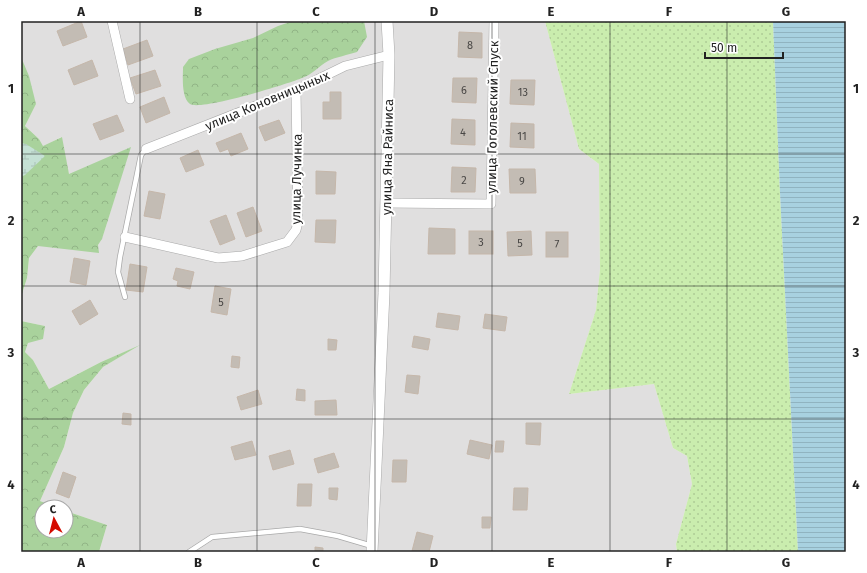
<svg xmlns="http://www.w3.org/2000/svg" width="867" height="573" font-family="'Fira Sans',sans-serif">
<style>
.residential{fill:#e0dfdf}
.grass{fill:url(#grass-dots)}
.forest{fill:url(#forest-crowns)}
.wetland{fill:url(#wetland-marsh)}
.water{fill:url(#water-rules)}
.building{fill:#c3bcb4;stroke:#c5b7aa}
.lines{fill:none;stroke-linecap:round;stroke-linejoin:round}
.service-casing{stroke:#a9a9a9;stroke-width:6}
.minor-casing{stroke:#a9a9a9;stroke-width:10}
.tertiary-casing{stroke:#a9a9a9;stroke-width:12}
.service{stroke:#fff;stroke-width:4.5}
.minor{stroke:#fff;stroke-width:9}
.tertiary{stroke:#fff;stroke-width:11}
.grid{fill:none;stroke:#222;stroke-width:1;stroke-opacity:0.55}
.labels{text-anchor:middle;stroke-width:4;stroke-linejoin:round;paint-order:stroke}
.number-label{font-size:11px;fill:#4a4846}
.street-label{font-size:13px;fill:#222;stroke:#fff}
.neatline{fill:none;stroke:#222;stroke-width:1.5}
.grid-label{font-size:13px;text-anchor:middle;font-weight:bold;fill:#222}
</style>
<defs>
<pattern id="grass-dots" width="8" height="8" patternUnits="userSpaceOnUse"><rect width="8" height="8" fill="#caedae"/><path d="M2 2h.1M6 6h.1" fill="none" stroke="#adcb95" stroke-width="1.8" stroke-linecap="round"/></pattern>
<pattern id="forest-crowns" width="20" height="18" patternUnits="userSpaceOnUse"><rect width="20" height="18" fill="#a9d29c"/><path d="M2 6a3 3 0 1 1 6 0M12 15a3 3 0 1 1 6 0" fill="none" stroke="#91b486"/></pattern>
<pattern id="wetland-marsh" width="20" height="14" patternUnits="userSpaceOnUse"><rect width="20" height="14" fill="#c5e1d5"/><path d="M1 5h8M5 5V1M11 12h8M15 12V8" fill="none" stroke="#a9c1b7"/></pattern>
<pattern id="water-rules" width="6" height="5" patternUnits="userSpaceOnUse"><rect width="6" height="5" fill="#a8d1e0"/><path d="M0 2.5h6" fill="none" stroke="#90b3c0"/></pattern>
</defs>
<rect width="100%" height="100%" fill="#f2efe9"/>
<polygon class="residential" points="21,21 545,21 579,149 599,164 600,269 596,310 569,394 654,384 673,448 687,456 692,484 676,544 677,552 99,552 107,525 66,511 66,507 56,507 40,501 64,447 73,413 84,390 103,367 136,347 101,362 49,389 33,360 25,352 28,343 45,326 21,321 21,297 27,278 29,258 38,246 98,245 102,239 130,148 69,175 61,137 43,147 39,139 25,126 36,104 21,57"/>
<polygon class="grass" points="545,21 773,21 780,193 798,552 677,552 676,544 692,484 687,456 673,448 654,384 569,394 596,310 600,269 599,164 579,149"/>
<g class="forest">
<path d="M 293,21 L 364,21 L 367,37 L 357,52 C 348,55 336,57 328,61 C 319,66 312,75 302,78 C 288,84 200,111 190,104 C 181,97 183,77 183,67 L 189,59 L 215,49 L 253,38 L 278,26 Z"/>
<polygon points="21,57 29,76 36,104 25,126 39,139 43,146 62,137 69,174 131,147 102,239 98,245 99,253 38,246 29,258 27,278 21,297"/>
<polygon points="21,321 45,326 43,339 28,343 25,352 33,360 49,389 101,362 140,345 103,367 84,390 73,413 64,447 40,501 56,507 42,507 42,531 66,531 66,511 107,525 99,552 21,552"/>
</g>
<polygon class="wetland" points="21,143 26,144 45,156 25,175 21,177"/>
<polygon class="water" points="773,21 846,21 846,552 798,552 780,193"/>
<g class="building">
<polygon points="81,21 87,37 63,46 57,31"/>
<polygon points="459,32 482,33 482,58 458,57"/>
<polygon points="147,40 153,56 128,65 123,49"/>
<polygon points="92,60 98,76 74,85 68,70"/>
<polygon points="155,70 161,86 136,94 130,78"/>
<polygon points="453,78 477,78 476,103 452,102"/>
<polygon points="511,80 535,80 534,105 510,104"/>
<polygon points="330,92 341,92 341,119 323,119 323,102 330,102"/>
<polygon points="164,97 170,113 146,123 140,107"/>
<polygon points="117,115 124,131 100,140 93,124"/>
<polygon points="452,119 475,120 475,145 451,144"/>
<polygon points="279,120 285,133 265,141 259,127"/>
<polygon points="511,123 534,124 534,148 510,147"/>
<polygon points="241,133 248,149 231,156 228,149 220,152 216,143"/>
<polygon points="198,150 204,165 186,172 180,158"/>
<polygon points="452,167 476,168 475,192 451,192"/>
<polygon points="509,169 535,169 536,193 510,193"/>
<polygon points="316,171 336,172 335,194 316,194"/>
<polygon points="149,191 165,194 160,219 144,216"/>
<polygon points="253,207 262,231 246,237 237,213"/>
<polygon points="226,215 235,239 220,245 210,221"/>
<polygon points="316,220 336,220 335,243 315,242"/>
<polygon points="429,228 455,229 455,254 428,254"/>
<rect x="469" y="231" width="24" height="23"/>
<polygon points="531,231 532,255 508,256 507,232"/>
<rect x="546" y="232" width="22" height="25"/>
<polygon points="74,258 90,261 86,285 70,282"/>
<polygon points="130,264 147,267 143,292 126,290"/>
<polygon points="176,268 194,272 190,289 177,286 178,281 173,279"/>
<polygon points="215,286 231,289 227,315 211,312"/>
<polygon points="90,300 98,314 80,325 72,311"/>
<polygon points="438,313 460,316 458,330 436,327"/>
<polygon points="485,314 507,317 505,331 483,328"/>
<polygon points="414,336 430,339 428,350 412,347"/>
<polygon points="328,339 337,340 336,350 328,350"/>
<polygon points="232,356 240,357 239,368 231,367"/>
<polygon points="407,375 420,376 418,394 405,392"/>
<polygon points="297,389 305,390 305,401 296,400"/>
<polygon points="258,390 262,404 241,410 237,397"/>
<polygon points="336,400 337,415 315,415 315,401"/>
<polygon points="123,413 131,414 131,425 122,424"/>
<polygon points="526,423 541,423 540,445 526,444"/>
<polygon points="470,440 492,445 489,459 467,454"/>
<polygon points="252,441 256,455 235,460 231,447"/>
<polygon points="496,441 504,441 503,452 495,452"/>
<polygon points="290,450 294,464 273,470 269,456"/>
<polygon points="334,453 339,467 318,473 314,459"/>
<polygon points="393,460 407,460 406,482 392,482"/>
<polygon points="63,472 76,477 69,498 56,493"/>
<polygon points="298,484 312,484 311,506 297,506"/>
<polygon points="329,488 338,488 337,500 329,499"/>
<polygon points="514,488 528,488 527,510 513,510"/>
<polygon points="482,517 491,517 490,528 482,528"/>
<polygon points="417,532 433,536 429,552 412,551"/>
<polygon points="315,547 323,548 323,552 315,552"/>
</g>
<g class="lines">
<g class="service-casing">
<g id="service">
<polyline points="125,297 118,272 120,257 141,155 146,149"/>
<polyline points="189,552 212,537 300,529 338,536 372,546"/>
</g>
</g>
<g class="minor-casing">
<g id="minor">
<polyline points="112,21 130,99"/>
<polyline points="146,149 296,90 345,66 389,55"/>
<polyline points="386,203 491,204 494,21"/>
<polyline points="125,237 218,258 242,256 287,242 296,230 298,222 296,90"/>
</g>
</g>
<g class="tertiary-casing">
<polyline id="tertiary" points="372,552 384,293 389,55 387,21"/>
</g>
<use href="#service" class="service"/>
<use href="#minor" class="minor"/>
<use href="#tertiary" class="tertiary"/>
</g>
<path class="grid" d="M 140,21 L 140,552M 257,21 L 257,552M 375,21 L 375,552M 492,21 L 492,552M 610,21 L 610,552M 727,21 L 727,552M 21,154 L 846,154M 21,286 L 846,286M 21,419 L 846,419"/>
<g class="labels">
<g class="number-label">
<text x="470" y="49">8</text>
<text x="464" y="94">6</text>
<text x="523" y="96">13</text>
<text x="463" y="136">4</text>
<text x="522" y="140">11</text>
<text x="464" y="184">2</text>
<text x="522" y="185">9</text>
<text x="481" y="246">3</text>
<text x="520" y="247">5</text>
<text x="557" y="248">7</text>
<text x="221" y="306">5</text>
</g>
<g class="street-label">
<text transform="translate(267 100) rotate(-23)" y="5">улица Коновницыных</text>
<text transform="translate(492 117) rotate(-89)" y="5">улица Гоголевский Спуск</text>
<text transform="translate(387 157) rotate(-89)" y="5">улица Яна Райниса</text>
<text transform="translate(296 179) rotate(-89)" y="5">улица Лучинка</text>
</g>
</g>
<rect width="867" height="573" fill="none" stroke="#ffffff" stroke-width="44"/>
<g transform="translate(54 519) rotate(353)"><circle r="19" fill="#ffffff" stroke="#a7a7a7"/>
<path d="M0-3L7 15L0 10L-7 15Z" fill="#d40b00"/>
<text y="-6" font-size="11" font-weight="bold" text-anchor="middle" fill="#222222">С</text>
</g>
<path d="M705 52v6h78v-6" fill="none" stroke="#222222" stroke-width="2"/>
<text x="711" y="52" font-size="12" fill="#222222" stroke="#ffffff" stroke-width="3" paint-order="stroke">50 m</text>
<rect x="22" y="22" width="823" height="529" class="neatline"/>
<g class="grid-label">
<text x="81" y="16">A</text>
<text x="198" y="16">B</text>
<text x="316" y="16">C</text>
<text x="434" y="16">D</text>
<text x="551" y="16">E</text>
<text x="669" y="16">F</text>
<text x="786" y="16">G</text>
<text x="11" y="93">1</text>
<text x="856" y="93">1</text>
<text x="11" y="225">2</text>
<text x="856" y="225">2</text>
<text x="11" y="357">3</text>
<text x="856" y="357">3</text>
<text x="11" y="489">4</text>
<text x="856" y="489">4</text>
<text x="81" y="567">A</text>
<text x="198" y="567">B</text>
<text x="316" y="567">C</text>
<text x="434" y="567">D</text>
<text x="551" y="567">E</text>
<text x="669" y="567">F</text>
<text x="786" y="567">G</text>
</g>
</svg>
